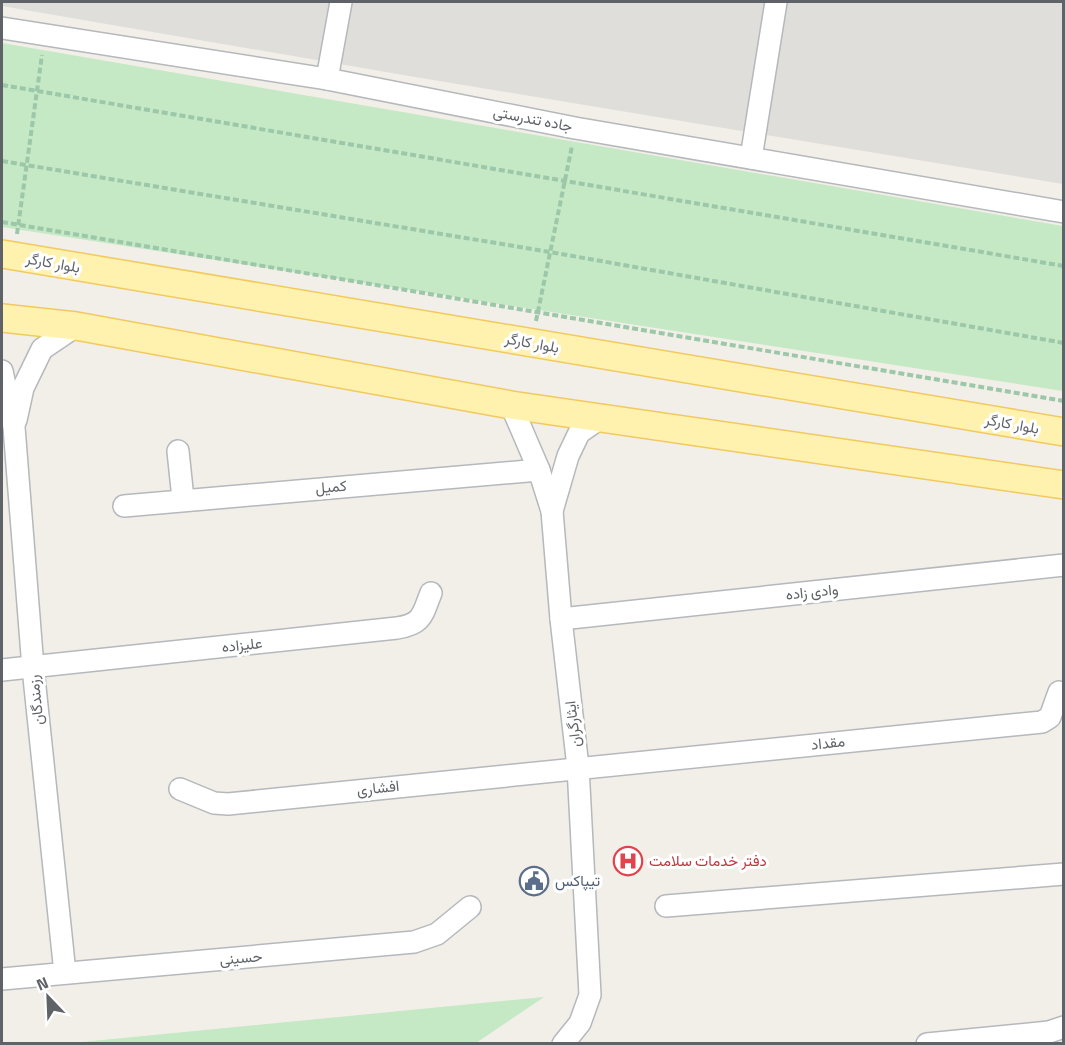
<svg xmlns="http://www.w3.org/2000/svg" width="1065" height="1045" font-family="'Titillium Web',Vazirmatn,sans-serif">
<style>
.industrial{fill:#e0deda}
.green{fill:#c5e8c5}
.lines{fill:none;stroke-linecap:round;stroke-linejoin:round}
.minor-casing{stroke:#b5b8bc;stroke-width:24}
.major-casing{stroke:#f2c960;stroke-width:30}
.path{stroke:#9cc7a9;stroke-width:4;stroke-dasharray:6 3;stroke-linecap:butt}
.minor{stroke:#fff;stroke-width:21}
.major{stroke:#fff2af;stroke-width:27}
.labels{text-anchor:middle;stroke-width:6;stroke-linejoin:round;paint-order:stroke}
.street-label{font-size:15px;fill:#5f6368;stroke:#fff}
.health-label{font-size:15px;fill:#be3a42;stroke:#fff;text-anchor:start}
.service-label{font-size:15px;fill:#4e5e75;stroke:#fff;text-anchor:start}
</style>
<rect width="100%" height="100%" fill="#f1efe8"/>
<polygon class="industrial" points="2,2 1063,2 1063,184 415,77 2,6"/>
<g class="green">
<polygon points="2,43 1063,226 1063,391 2,227"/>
<polygon points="544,997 476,1043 72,1043"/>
</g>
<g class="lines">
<g class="minor-casing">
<g id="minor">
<polyline points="2,28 327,79 575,128 1064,212"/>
<polyline points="327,79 341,2"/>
<polyline points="751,158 776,2"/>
<polyline points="2,371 14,427 33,668 65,973"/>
<polyline points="511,405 539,470 552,511 561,619 578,767 590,995 580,1023 563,1044"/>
<polyline points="16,420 23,388 42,349 76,326"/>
<polyline points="178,451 183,499"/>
<polyline points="124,506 539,470"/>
<polyline points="552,511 568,456 579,433 602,417"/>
<polyline points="561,619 1064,565"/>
<path d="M 2,670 L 397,628 C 423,624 422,615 431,593"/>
<polyline points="180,789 214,803 228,804 1042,722 1050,717 1059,692"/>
<polyline points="666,906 1064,874"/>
<polyline points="2,979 414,942 437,934 470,907"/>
<polyline points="927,1044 1049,1032 1064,1027"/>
</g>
</g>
<g class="major-casing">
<g id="major">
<polyline points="2,254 1064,432"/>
<polyline points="2,318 76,326 511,405 1064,485"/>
</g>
</g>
<g class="path">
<polyline points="2,85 1064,266"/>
<polyline points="2,161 550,252 1064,343"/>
<polyline points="2,222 1064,401"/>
<polyline points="17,234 42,55"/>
<polyline points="536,321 572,146"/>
</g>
<use href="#minor" class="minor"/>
<use href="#major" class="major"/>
</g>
<defs>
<g id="hospital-ring" transform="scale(1.5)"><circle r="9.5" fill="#fff" stroke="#e0444e" stroke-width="1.5"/><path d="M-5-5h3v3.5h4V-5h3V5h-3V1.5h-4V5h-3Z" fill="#e0444e"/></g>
<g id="civic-ring" transform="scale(1.5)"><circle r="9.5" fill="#fff" stroke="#5c6f8a" stroke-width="1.5"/><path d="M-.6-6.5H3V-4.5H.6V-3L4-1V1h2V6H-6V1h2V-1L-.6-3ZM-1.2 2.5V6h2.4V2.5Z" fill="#5c6f8a"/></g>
</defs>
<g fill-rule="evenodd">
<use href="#hospital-ring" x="628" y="861"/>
<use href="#civic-ring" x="534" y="881"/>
</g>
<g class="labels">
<g class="street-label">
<text transform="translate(533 119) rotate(11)" y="5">جاده تندرستی</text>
<text transform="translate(53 263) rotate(10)" y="5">بلوار کارگر</text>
<text transform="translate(532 343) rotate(10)" y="5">بلوار کارگر</text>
<text transform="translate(1012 424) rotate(10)" y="5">بلوار کارگر</text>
<text transform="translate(331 487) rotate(-5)" y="5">کمیل</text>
<text transform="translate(812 592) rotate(-6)" y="5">وادی زاده</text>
<text transform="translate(242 645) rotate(-6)" y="5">علیزاده</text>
<text transform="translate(36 700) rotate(-96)" y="5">رزمندگان</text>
<text transform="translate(573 724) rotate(-97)" y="5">ایثارگران</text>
<text transform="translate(828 743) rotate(-6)" y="5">مقداد</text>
<text transform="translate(378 788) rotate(-6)" y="5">افشاری</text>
<text transform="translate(241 958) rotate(-5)" y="5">حسینی</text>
</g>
<g class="health-label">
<text x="649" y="866">دفتر خدمات سلامت</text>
</g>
<g class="service-label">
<text x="555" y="886">تیپاکس</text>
</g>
</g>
<rect width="1065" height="1045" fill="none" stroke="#5f6368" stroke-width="6"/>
<g transform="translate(48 997) rotate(337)" stroke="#ffffff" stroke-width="4.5" paint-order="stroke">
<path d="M0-4.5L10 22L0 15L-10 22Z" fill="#5f6368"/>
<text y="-9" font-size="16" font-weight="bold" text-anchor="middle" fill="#5f6368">N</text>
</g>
</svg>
